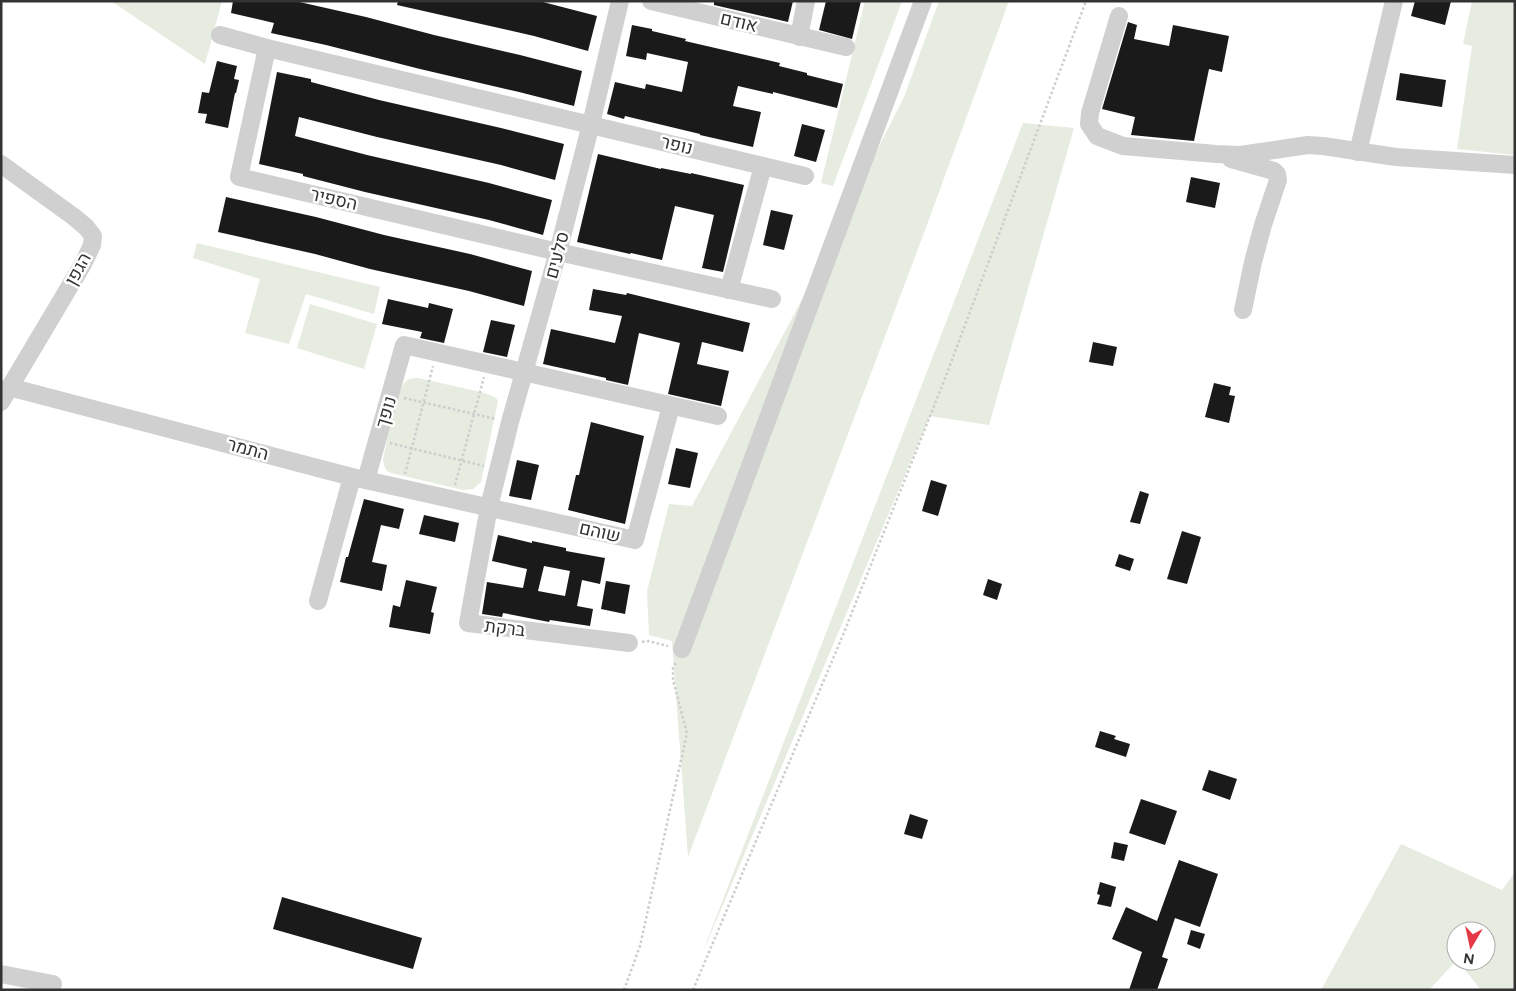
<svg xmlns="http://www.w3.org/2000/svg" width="1516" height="991" font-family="Figtree,Heebo,sans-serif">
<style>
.green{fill:#e6ecdf}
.building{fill:#1a1a1a;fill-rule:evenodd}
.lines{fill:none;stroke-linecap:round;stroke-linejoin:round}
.path{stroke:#cdcdcd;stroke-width:2.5;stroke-dasharray:2.5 2.5;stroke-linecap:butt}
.minor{stroke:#d0d0d0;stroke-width:18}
.labels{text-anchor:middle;stroke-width:5;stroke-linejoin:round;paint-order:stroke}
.street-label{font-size:18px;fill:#333;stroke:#fff}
</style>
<rect width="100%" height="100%" fill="#fff"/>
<g class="green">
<polygon points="111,1 222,1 205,64"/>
<polygon points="865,1 902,1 833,186 821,183"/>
<polygon points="939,1 1009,1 921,241 688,857 672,641 649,635 647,591 669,504 692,506 798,307 904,97"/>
<polygon points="1472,1 1515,1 1515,155 1457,149 1472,46 1463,44"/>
<polygon points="1023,123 1074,128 989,425 930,416 700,959"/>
<polygon points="197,243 380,287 374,314 306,294 289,344 245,333 260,279 193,258"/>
<polygon points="310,304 377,324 364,369 297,348"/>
<path d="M 418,378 L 485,393 L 496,398 L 498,401 L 481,482 L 473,489 L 463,490 L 391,473 C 385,471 384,466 383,460 C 386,446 397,388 406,381 C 410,378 414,378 418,378 Z"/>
<polygon points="1401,844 1502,890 1515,872 1515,990 1481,990 1458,961 1486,961 1486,931 1456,931 1456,961 1429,990 1321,990"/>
</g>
<g class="building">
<polygon points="233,1 295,1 366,17 434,35 520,55 582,71 574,106 519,92 420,69 326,45 271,33 274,23 231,13"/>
<polygon points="398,1 539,1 597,16 588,51 534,36 397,5"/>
<polygon points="714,1 793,1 788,22 714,5"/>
<polygon points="826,1 861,1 852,39 819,30"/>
<polygon points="1415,1 1451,1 1445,25 1411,16"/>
<polygon points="1128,22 1137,25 1134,39 1169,46 1173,25 1229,36 1222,72 1209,69 1194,141 1131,135 1135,117 1102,109"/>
<polygon points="632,25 652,29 652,31 686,39 685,41 780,63 779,66 807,73 807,75 843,84 837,108 773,92 773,94 738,86 733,106 761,112 753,147 700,135 700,134 625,116 624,119 607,114 615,82 645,89 646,84 682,92 688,62 647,53 646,60 626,56"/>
<polygon points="217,61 237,66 234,79 239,80 236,93 235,93 228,128 205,123 207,114 198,113 202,92 209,93"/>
<polygon points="277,72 311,79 311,82 379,100 501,128 564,144 555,180 501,165 377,137 299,117 295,136 367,155 489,183 552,200 543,235 489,220 365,192 303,176 303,174 259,164"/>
<polygon points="1400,73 1446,80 1442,107 1396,100"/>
<polygon points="802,124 825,130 816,162 794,156"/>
<polygon points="598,154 661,169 661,168 691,174 691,173 744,185 723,272 702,268 714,215 675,206 662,260 631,253 630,254 577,242"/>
<polygon points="1191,177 1220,183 1215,208 1186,202"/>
<polygon points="226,197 316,217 384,235 470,254 532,271 524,306 469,291 370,269 315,254 218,232"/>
<polygon points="771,210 793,215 784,250 763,245"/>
<polygon points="593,289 626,295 627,293 750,323 743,352 702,342 697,364 729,371 721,406 668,394 680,343 639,333 628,385 606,380 606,378 543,364 551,329 615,343 622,316 589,310"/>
<polygon points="388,299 428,308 429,303 453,309 444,343 420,338 422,332 382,324"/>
<polygon points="491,320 515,325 507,357 483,352"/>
<polygon points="1093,342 1117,347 1113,366 1089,362"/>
<polygon points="1214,383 1231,387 1229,395 1235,396 1229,423 1205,417"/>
<polygon points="591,422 644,436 625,524 568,510 576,475 579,475"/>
<polygon points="676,448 698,453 690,488 668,484"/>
<polygon points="517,460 539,465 531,500 509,496"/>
<polygon points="931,480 947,485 938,516 922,511"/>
<polygon points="1140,491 1149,494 1140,524 1130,522"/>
<polygon points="364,499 404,509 399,529 381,525 372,562 387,565 382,591 340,582 346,557 348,557"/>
<polygon points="424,515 459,523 455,542 419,534"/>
<polygon points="1182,531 1201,537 1187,584 1167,579"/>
<path d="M 498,535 L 532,543 L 532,541 L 566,548 L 566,551 L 605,558 L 600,584 L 582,580 L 577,606 L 593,609 L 590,626 L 550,620 L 549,622 L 503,613 L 502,617 L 482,614 L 487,582 L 523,588 L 527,569 L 492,561 ZM 544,566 L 570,571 L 565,596 L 538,591 Z"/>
<polygon points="1119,554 1134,559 1130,571 1115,566"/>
<polygon points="988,579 1002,584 997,600 983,595"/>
<polygon points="406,580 437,587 431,612 434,613 430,634 389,627 393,605 400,607"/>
<polygon points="606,581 630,585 625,614 601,609"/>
<polygon points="1100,731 1116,736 1114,739 1130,744 1126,757 1095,747"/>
<polygon points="1209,770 1237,779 1230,800 1202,790"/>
<polygon points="1141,799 1177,811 1165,845 1129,833"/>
<polygon points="910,814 928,820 922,839 904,834"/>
<polygon points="1114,842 1128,845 1124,861 1111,858"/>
<polygon points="1179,860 1218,874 1200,927 1175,918 1162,957 1168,959 1157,990 1129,990 1142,952 1112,939 1126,907 1157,921"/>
<polygon points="1100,882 1116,887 1111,907 1097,904 1100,895 1097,894"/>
<polygon points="282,897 422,938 413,969 273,929"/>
<polygon points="1191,930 1205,934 1200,949 1187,944"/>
</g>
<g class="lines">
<g class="path">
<polyline points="404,398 496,419"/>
<polyline points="390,443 484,466"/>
<polyline points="405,474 433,366"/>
<polyline points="455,485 484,377"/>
<polyline points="642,642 648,641 668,646"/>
<polyline points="624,990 640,946 687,733 673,680 673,668 676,662"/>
<polyline points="693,990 843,635 946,376 1086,1"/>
</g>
<g class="minor">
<polyline points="620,1 591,124 558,252 510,422 489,507 468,623 629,643"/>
<polyline points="651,1 846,47"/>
<polyline points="1119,16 1090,113 1089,124 1097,136 1123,146 1216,154 1240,155 1308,145 1323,146 1396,157 1515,165"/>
<polyline points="220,35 267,48 805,176"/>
<polyline points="799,37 806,1"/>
<polyline points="267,48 239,177 558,252 772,299"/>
<polyline points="1358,152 1394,1"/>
<polyline points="1231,159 1274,171 1277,174 1278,180 1263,225 1253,262 1243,310"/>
<polyline points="1,164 74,217 86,227 93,236 92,245 83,264 1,402"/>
<polyline points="729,290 763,166"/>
<polyline points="9,387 352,477 635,540 671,406"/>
<polyline points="366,480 404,345 718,416"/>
<polyline points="318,601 352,477"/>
<polyline points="682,649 923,1"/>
<polyline points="1,974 53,984"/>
</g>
</g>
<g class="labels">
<g class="street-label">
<text transform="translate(739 22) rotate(13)" y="6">אודם</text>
<text transform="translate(677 145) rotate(14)" y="6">נופר</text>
<text transform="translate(334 199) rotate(13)" y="6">הספיר</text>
<text transform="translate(557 255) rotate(-75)" y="6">סלעים</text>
<text transform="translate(78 269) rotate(-61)" y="6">הגפן</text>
<text transform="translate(386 412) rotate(-74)" y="6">נופך</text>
<text transform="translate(248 449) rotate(15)" y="6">התמר</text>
<text transform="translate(600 532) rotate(13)" y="6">שוהם</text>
<text transform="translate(505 628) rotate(7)" y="6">ברקת</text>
</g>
</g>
<rect width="1516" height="991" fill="none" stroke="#333333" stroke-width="5"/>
<g transform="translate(1471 946) rotate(189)"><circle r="24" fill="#ffffff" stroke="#adadad"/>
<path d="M0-4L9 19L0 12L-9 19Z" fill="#e63946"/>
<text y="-8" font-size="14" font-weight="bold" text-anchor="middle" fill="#333333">N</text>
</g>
</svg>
